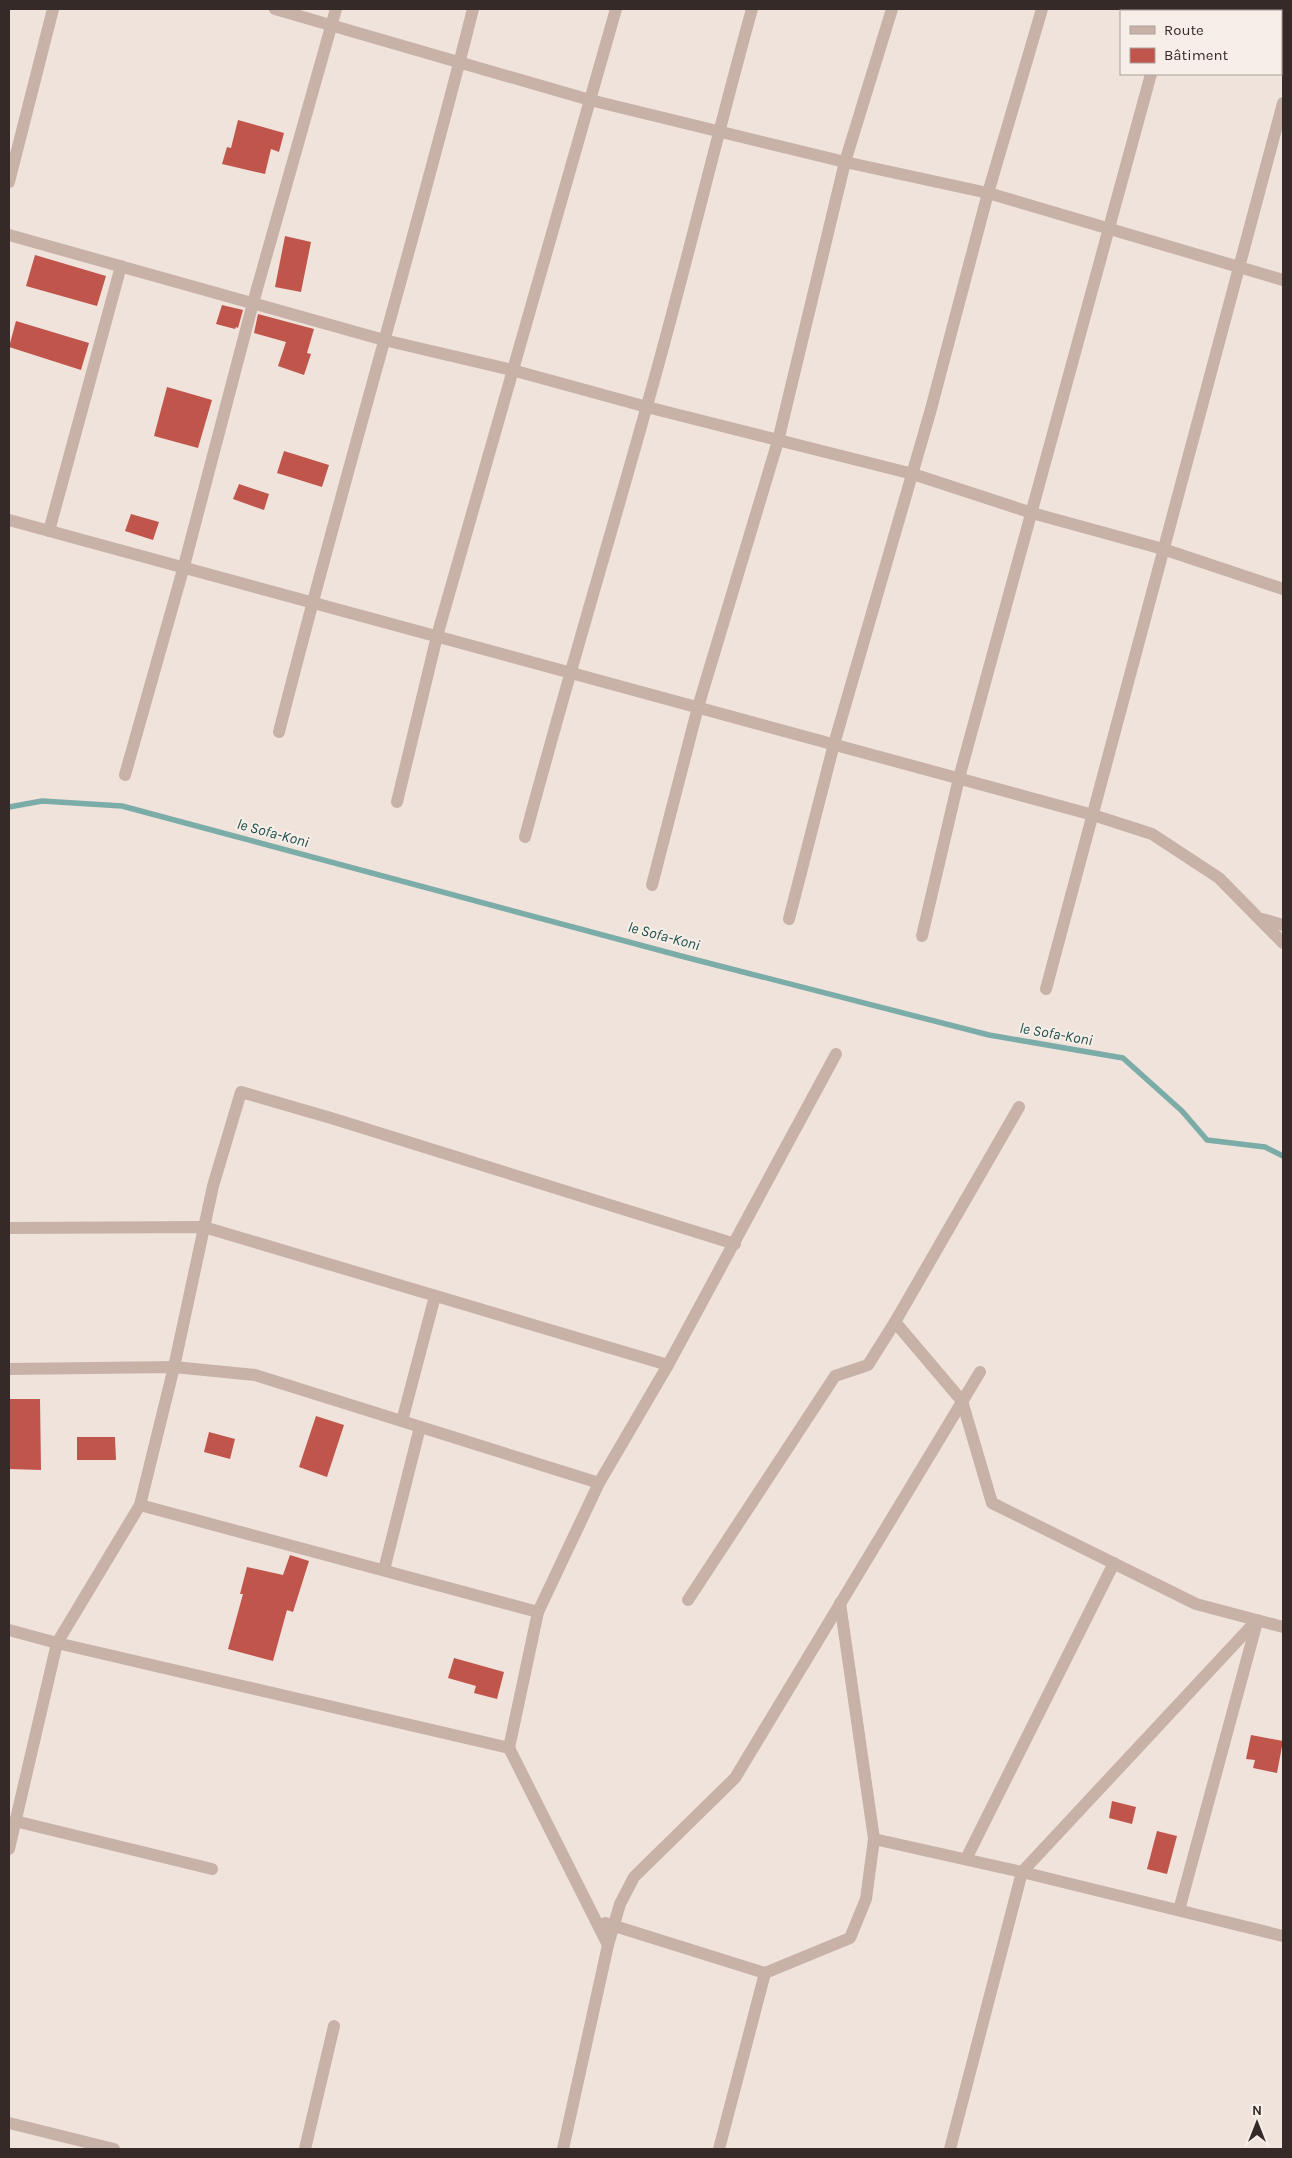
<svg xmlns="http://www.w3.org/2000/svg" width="1292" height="2158" font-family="Karla,sans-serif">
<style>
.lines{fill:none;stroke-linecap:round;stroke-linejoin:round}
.stream{stroke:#7caca7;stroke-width:5.5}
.building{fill:#c0554b}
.minor{stroke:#c8b2a8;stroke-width:12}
.labels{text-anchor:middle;stroke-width:4;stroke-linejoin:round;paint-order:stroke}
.water-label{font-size:15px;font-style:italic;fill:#205450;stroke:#f8eee8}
</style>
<rect width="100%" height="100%" fill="#f0e3dc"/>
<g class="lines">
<polyline class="stream" points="9,807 42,801 122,806 681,956 989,1035 1123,1058 1182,1111 1207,1140 1265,1147 1283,1156"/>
</g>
<g class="building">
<polygon points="238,120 284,133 279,152 271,149 265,174 222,164 227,147 231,148"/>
<polygon points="285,236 311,242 301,292 275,287"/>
<polygon points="35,255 106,276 97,306 26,286"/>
<polygon points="222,305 243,310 238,328 236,327 235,329 216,324"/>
<polygon points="258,314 314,329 307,353 311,354 304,375 278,366 286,342 254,333"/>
<polygon points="16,321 89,343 81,370 9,347"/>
<polygon points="167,387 212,400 198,448 154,436"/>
<polygon points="284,451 329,465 322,487 277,473"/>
<polygon points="239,484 269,494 264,510 233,499"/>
<polygon points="131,514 159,522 153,540 125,531"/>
<polygon points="9,1399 40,1399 41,1470 9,1469"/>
<polygon points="316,1416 344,1425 327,1477 299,1467"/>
<polygon points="209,1432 235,1439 230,1459 204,1452"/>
<polygon points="77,1437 115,1437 116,1460 77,1460"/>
<polygon points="290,1555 309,1561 293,1612 287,1610 273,1661 228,1649 243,1594 240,1594 247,1567 283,1575"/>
<polygon points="454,1658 504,1672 497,1699 474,1693 476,1686 448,1678"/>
<polygon points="1251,1735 1283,1741 1277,1773 1253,1768 1255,1760 1246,1759"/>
<polygon points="1112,1801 1136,1807 1132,1824 1109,1818"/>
<polygon points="1157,1831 1177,1836 1167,1874 1147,1869"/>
</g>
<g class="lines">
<g class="minor">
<polyline points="275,9 590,100 845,162 988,193 1283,280"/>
<polyline points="1168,11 1169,9"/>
<polyline points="9,182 53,9"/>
<polyline points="9,235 384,340 512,370 647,407 913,474 1032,513 1163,549 1283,589"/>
<polyline points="9,520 1093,815 1152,834 1219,878 1283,943"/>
<polyline points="49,531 121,266"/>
<path d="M 279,732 C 340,490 412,251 473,9"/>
<polyline points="125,775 184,566 253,303 336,9"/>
<polyline points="397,802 437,636 616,9"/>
<path d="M 525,837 C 563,694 606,552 646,409 C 684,276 715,142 752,9"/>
<polyline points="652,885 698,707 778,441 845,162 892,9"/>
<polyline points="789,919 834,744 931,409 988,193 1042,9"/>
<polyline points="1262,919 1283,925"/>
<polyline points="922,936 959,778 1151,74"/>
<polyline points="1046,989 1283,103"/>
<polyline points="9,1228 204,1227 668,1365"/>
<polyline points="895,1322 962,1401 992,1503 1196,1604 1283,1627"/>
<polyline points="9,1369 174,1367 255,1375 599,1483"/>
<polyline points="402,1421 435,1296"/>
<polyline points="384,1570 420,1427"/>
<polyline points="688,1600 835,1376 868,1365 895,1322 1019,1107"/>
<polyline points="538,1612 140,1505 174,1367 213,1186 241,1092 331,1118 735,1244"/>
<polyline points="9,1630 57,1643 509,1748"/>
<polyline points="15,1821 212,1869"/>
<polyline points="874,1839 1022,1872 1283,1936"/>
<polyline points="9,1849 57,1643 140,1505"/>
<polyline points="966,1859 1114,1563"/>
<polyline points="1179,1910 1257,1622"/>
<polyline points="605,1923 765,1973 850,1938 866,1899 874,1839 840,1603"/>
<polyline points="608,1945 509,1748 538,1612 599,1483 668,1365 836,1054"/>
<polyline points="9,2123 114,2149"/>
<polyline points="305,2149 334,2026"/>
<polyline points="563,2149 608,1945 620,1904 634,1877 735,1778 980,1372"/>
<polyline points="719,2149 765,1973"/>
<polyline points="950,2149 1022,1872 1257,1620"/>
</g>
</g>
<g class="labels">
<g class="water-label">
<text transform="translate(273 833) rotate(15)" y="5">le Sofa-Koni</text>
<text transform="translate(664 936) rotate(15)" y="5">le Sofa-Koni</text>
<text transform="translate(1056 1034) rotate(10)" y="5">le Sofa-Koni</text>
</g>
</g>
<rect width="1292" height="2158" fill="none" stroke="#352a28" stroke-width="20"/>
<rect x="1120" y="10" width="162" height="65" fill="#f8eee8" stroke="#aaa09b"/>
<rect x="1130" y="26" width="25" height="8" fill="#c8b2a8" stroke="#aaa09b"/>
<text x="1164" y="35" font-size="15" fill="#352a28">Route</text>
<rect x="1130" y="48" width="25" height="15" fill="#c0554b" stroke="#aaa09b"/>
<text x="1164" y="60" font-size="15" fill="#352a28">Bâtiment</text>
<g transform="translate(1257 2123)" stroke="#f8eee8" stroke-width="4" paint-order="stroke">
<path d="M0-4L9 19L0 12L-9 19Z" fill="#352a28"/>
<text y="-8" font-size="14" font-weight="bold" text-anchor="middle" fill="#352a28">N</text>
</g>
</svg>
